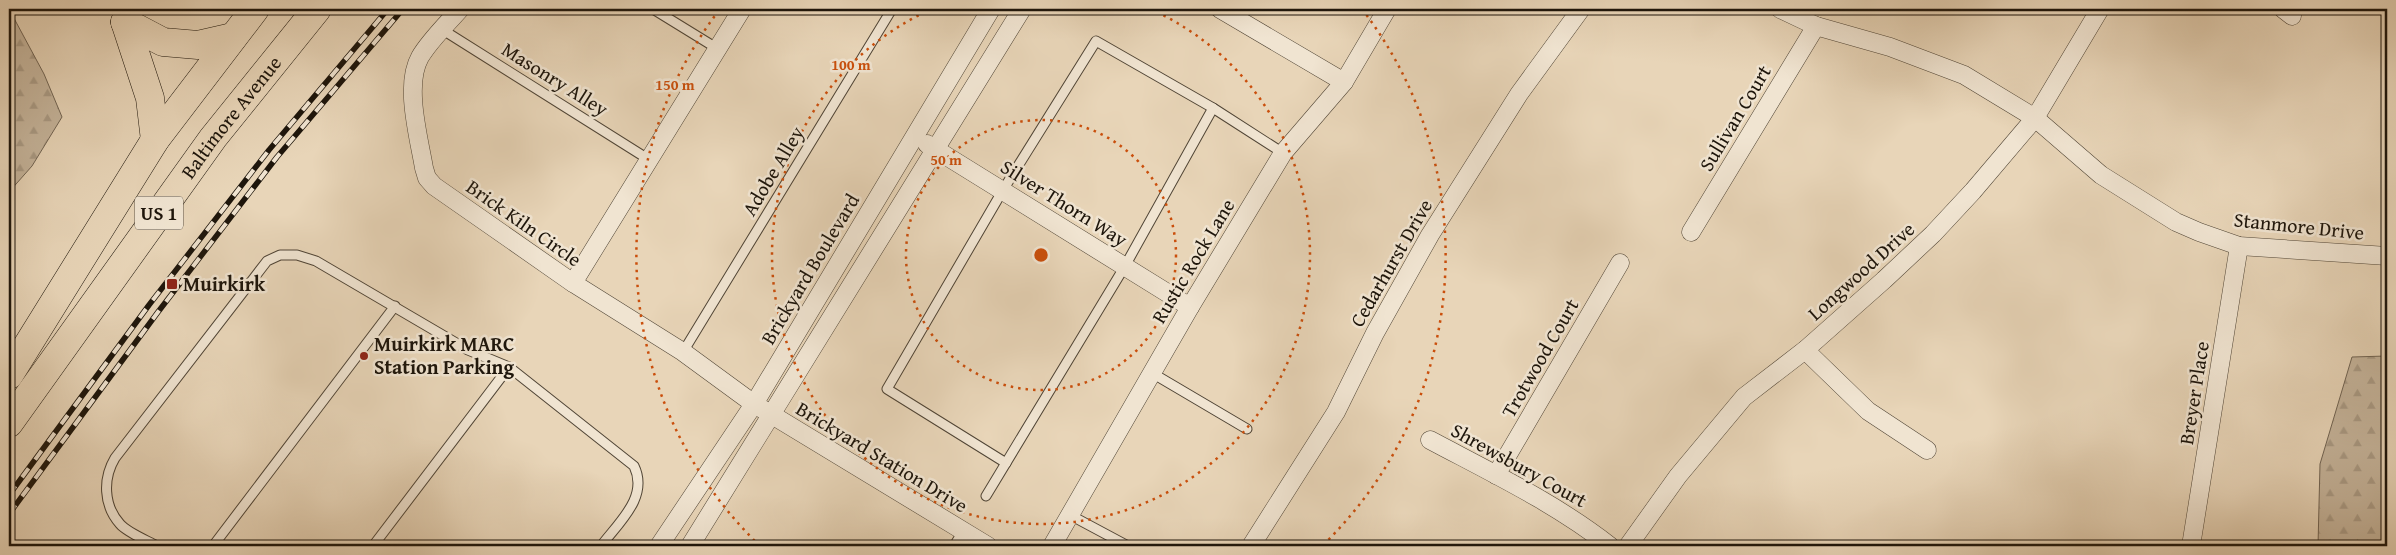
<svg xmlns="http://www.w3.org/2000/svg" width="2396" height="555" font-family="'Gentium Book Plus',serif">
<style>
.forest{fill:url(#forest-firs);stroke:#716453}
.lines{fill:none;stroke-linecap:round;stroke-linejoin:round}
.lane-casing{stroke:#504536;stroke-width:11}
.street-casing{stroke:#504536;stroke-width:19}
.primary-casing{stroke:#1d150b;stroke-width:29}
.lane{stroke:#f0e4d1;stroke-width:9}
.street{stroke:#f0e4d1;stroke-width:18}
.primary{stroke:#e8d5b8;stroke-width:28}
.rail-casing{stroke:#1d150b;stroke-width:5.5}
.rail{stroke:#f0e4d1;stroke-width:4;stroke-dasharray:11;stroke-linecap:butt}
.ring{fill:none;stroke:#ca4f0c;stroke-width:2.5;stroke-dasharray:2.5 5}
.poi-dot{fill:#8f2418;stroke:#f0e4d1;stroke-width:2}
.labels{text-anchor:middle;stroke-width:5;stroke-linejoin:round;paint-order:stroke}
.shield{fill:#f0e4d1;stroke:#5c5346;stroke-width:1}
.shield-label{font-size:19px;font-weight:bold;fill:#1d150b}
.street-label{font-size:20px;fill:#1d150b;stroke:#f0e4d1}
.poi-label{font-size:20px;font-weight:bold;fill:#1d150b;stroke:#f0e4d1;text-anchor:start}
.centre{fill:#ca4f0c;stroke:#f0e4d1;stroke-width:2.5}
.ring-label{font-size:15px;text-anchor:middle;font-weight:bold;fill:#ca4f0c;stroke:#f0e4d1;stroke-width:5;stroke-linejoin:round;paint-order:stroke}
</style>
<defs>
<pattern id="forest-firs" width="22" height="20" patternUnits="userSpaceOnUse" patternTransform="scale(1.25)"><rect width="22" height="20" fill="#c5b49b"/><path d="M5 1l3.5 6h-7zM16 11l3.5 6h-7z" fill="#a99a84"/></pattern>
</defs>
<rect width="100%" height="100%" fill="#e8d5b8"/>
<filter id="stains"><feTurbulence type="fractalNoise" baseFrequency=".004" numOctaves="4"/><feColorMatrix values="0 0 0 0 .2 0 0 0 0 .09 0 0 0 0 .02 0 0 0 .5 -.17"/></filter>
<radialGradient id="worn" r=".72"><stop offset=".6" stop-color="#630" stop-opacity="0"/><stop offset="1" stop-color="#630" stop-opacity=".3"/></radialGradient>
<g class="forest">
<polygon points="9,9 44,74 62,117 32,166 9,192"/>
<polygon points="2387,356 2387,546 2318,546 2320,464 2352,357"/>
</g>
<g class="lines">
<g class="lane-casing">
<g id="lane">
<polyline points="653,9 718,49"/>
<polyline points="443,30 648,159"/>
<polyline points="683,352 892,9"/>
<polyline points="1152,373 1247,429"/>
<polyline points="1006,463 887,389 1003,190 1096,41 1213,108 1283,153"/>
<polyline points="986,496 1125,266 1213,108"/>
<polyline points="1070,515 1128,546"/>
<path d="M 157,546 C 146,540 128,533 120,524 C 103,505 103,478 115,458 L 267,261 L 280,255 L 297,255 L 316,261 L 468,350 L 509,367 L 634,466 C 649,497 619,522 601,546"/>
<polyline points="213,546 395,306"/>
<polyline points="373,546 509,367"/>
<polyline points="954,546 963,531"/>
</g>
</g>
<g class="street-casing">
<g id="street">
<path d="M 460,9 C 447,24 430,40 420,57 C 404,85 419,138 424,168 L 427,178 L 434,186 L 573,283 L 683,352 L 754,404 L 988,546"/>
<polyline points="1220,9 1344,82"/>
<polyline points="1780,9 1816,26 1890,47 1964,75 2035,118 2101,175 2176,222 2199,232 2239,246 2387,256"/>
<polyline points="2283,9 2292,16"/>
<polyline points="927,144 1190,307"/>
<polyline points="1691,232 1816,26"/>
<polyline points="573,283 742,9"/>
<polyline points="1805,350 1868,411 1927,450"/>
<path d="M 1430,440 C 1492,473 1555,503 1610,546"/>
<polyline points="1496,475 1620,263"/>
<polyline points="659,546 754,404 991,9"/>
<polyline points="690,546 1022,9"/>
<polyline points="1052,546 1190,307 1283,153 1344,82 1387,9"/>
<polyline points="1251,546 1336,412 1375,333 1430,235 1519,94 1581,9"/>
<polyline points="1628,546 1678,476 1744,397 1805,350 1884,280 1933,234 1973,191 2035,118 2100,9"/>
<polyline points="2191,546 2239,246"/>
</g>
</g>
<g class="primary-casing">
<g id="primary">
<polyline points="125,22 150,98 155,140"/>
<polyline points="125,22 163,42 198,45 233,37"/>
<polyline points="9,375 155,140 255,9"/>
<path id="s1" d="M 9,423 L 213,138 L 317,9"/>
</g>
</g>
<use href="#lane" class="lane"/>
<use href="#street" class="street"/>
<use href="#primary" class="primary"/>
<g class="rail-casing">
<g id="rail">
<polyline points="9,495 149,305 269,150 388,9"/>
<polyline points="9,514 158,312 277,157 403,9"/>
</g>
</g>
<use href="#rail" class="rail"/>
</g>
<g class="ring">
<circle cx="1041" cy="255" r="135"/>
<path d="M1150 9A269 269 0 1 1 932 9"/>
<path d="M760 546A404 404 0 0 1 720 9M1362 9A404 404 0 0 1 1322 546"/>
</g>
<g class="poi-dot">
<rect x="166" y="278" width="12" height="12" rx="2.5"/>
<circle cx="364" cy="356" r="5"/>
</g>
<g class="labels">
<rect class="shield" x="135" y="196.5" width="48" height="33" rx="4"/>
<g class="shield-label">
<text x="159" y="220">US 1</text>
</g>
<g class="street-label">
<text transform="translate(555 79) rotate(32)" y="7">Masonry Alley</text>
<text dy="7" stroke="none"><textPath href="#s1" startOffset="378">Baltimore Avenue</textPath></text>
<text transform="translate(1735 118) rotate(-59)" y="7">Sullivan Court</text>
<text transform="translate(773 171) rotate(-59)" y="7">Adobe Alley</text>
<text transform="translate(1064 203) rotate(32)" y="7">Silver Thorn Way</text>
<text transform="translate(524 223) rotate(35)" y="7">Brick Kiln Circle</text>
<text transform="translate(2299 226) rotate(6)" y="7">Stanmore Drive</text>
<text transform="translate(1193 261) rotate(-59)" y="7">Rustic Rock Lane</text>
<text transform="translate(1391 263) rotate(-60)" y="7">Cedarhurst Drive</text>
<text transform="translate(810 269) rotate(-59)" y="7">Brickyard Boulevard</text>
<text transform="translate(1861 271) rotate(-42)" y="7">Longwood Drive</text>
<text transform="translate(1540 358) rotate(-60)" y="7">Trotwood Court</text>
<text transform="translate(2194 393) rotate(-81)" y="7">Breyer Place</text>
<text transform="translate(882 457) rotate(31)" y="7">Brickyard Station Drive</text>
<text transform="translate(1519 465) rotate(29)" y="7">Shrewsbury Court</text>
</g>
<g class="poi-label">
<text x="183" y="291">Muirkirk</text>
<text x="374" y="351">Muirkirk MARC<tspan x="374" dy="23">Station Parking</tspan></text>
</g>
</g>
<circle cx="1041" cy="255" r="8" class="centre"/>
<g class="ring-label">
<text x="851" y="70">100 m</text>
<text x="675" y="90">150 m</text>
<text x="946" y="165">50 m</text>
</g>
<rect width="2396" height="555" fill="none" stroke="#e8d5b8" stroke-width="30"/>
<rect x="10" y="10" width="2376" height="535" fill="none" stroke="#1d150b" stroke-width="2.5"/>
<rect x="15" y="15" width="2366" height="525" fill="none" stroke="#1d150b"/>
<rect width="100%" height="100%" filter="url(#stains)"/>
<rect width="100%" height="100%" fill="url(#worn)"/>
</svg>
